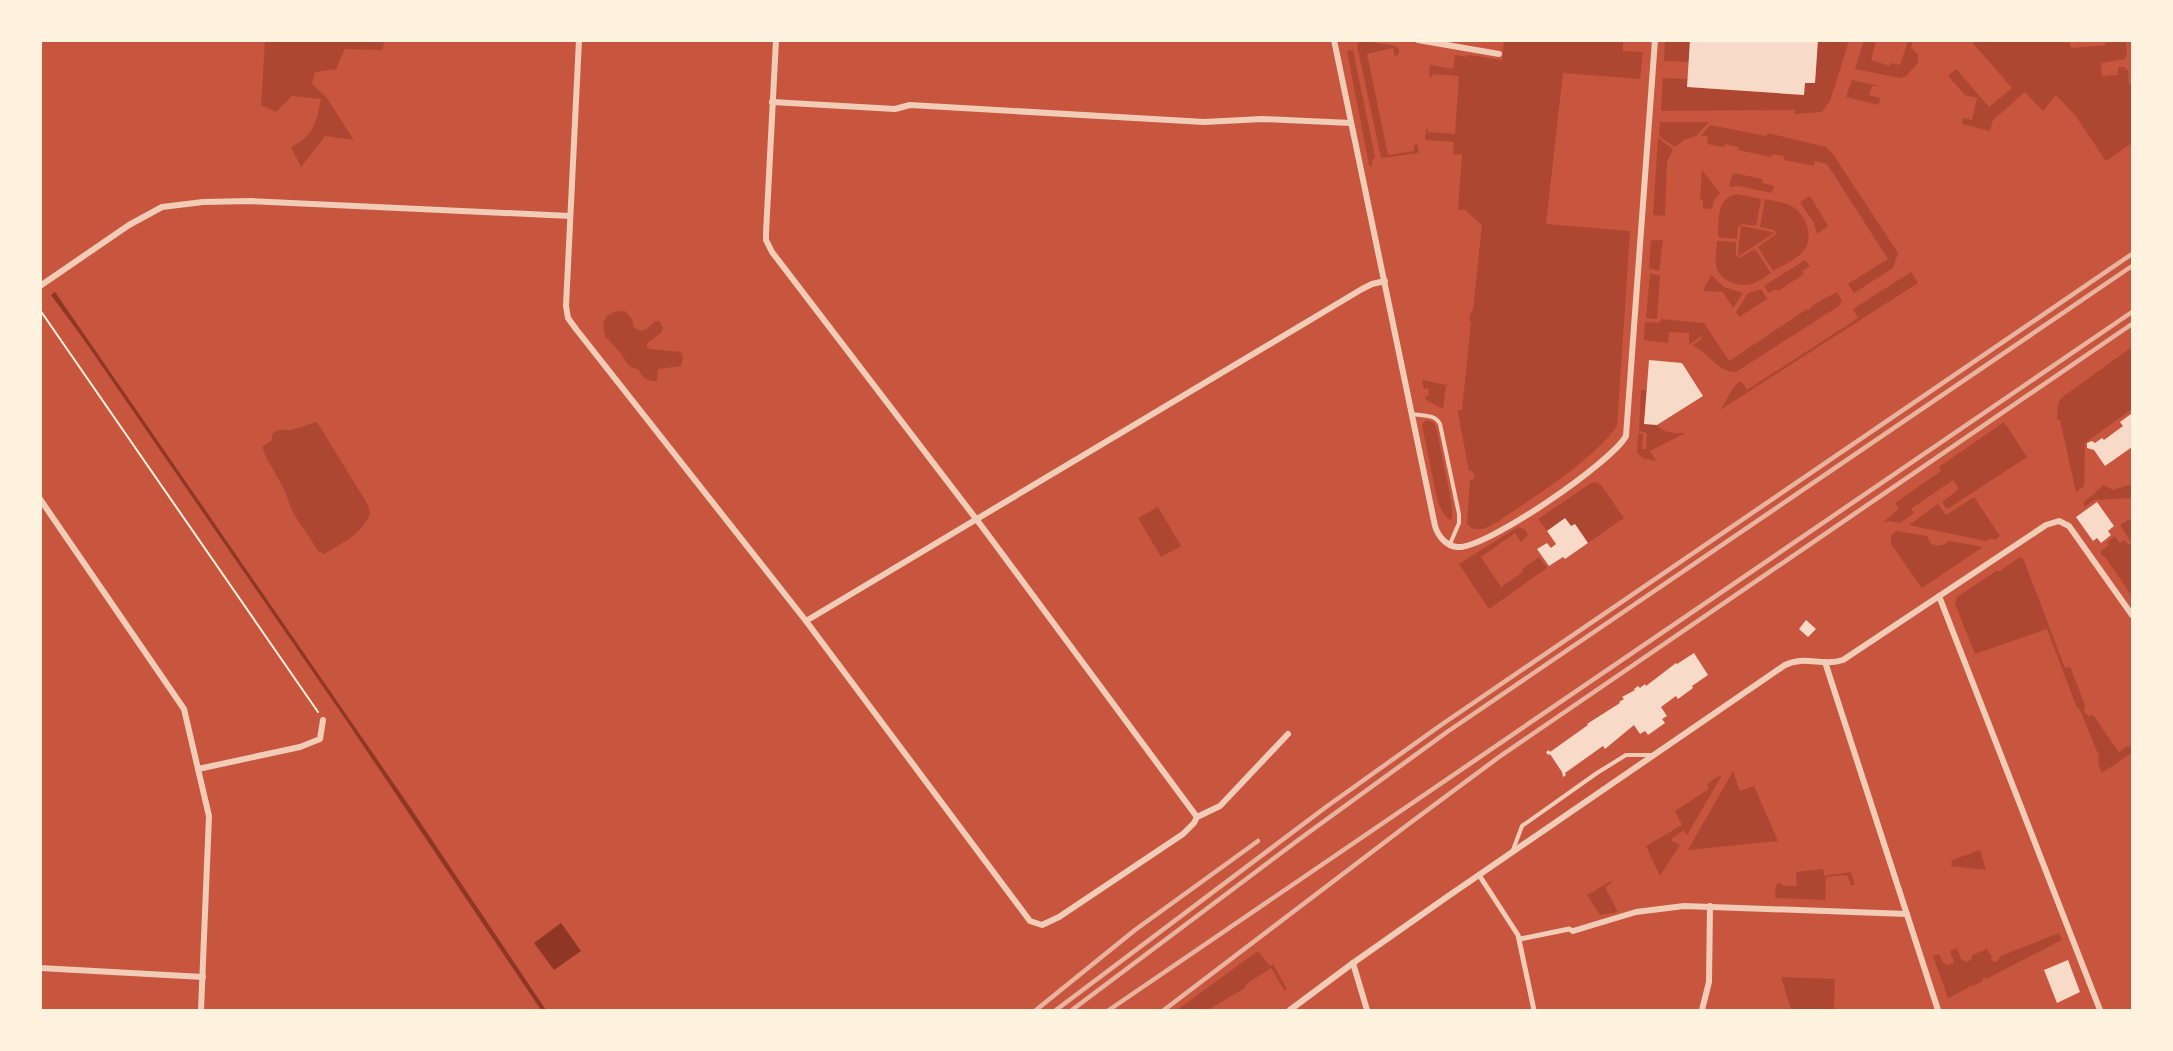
<svg xmlns="http://www.w3.org/2000/svg" width="2173" height="1051" font-family="Montserrat,sans-serif">
<style>
.green{fill:#ae4732}
.water{fill:#8f3625}
.building{fill:#f7dbc8}
.lines{fill:none;stroke-linecap:round;stroke-linejoin:round}
.path{stroke:#fff3e0;stroke-width:2}
.service{stroke:#f1ccb7;stroke-width:4}
.pedestrian{stroke:#f1ccb7;stroke-width:5}
.minor{stroke:#f1ccb7;stroke-width:6}
.rail{stroke:#e9b49f;stroke-width:4.5}
</style>
<rect width="100%" height="100%" fill="#c8553d"/>
<g class="green">
<polygon points="1864,40 1876,41 1871,60 1890,66 1891,63 1900,65 1908,41 1913,41 1911,47 1918,55 1918,63 1906,76 1900,78 1855,69"/>
<path d="M 265,41 L 385,41 L 382,50 L 345,49 L 336,69 L 315,72 L 312,84 L 326,97 L 354,140 L 325,136 L 301,167 L 291,147 C 314,136 316,123 321,99 L 292,96 L 276,112 L 261,105 Z"/>
<polygon points="1367,41 1395,46 1399,49 1399,54 1395,57 1393,48 1367,54 1388,155 1414,151 1414,145 1417,144 1419,153 1381,158 1357,45 1359,42"/>
<path d="M 1504,41 L 1623,41 L 1623,51 L 1643,52 L 1640,79 L 1563,73 L 1546,224 L 1630,231 L 1617,426 C 1591,462 1534,497 1497,522 C 1487,528 1475,534 1467,524 L 1470,480 L 1475,478 L 1473,471 L 1469,471 L 1458,414 L 1458,410 L 1462,410 L 1471,323 L 1469,320 L 1471,312 L 1473,310 L 1482,225 L 1464,209 L 1458,210 L 1462,154 L 1453,155 L 1454,142 L 1425,140 L 1426,129 L 1428,129 L 1428,132 L 1455,134 L 1459,76 L 1433,74 L 1432,77 L 1429,76 L 1430,65 L 1453,69 L 1455,55 L 1467,57 L 1468,55 L 1502,60 Z"/>
<polygon points="1665,41 1690,41 1689,62 1664,61"/>
<polygon points="1818,41 1849,41 1830,101 1822,112 1795,114 1795,110 1661,111 1663,78 1688,79 1688,87 1804,95 1805,83 1815,83"/>
<polygon points="1971,41 2069,41 2071,48 2105,45 2106,41 2126,41 2127,54 2125,59 2101,63 2102,76 2118,75 2118,67 2124,67 2128,71 2129,85 2132,85 2132,143 2106,161 2075,115 2056,95 2043,111 2025,92 1993,120 1990,131 1962,124 1963,118 1972,120 1977,98 1965,95 1948,76 1956,69 1989,107 2012,88"/>
<polygon points="1353,50 1375,157 1372,161 1372,167 1369,165 1347,51"/>
<polygon points="1852,80 1880,86 1872,86 1869,95 1880,98 1879,105 1846,97"/>
<polygon points="1660,122 1709,122 1696,136 1684,140 1675,147 1659,136"/>
<polygon points="1710,125 1766,136 1768,133 1826,147 1833,154 1898,253 1893,268 1854,293 1848,284 1888,259 1827,164 1815,161 1814,166 1784,160 1784,156 1772,154 1771,157 1738,150 1738,147 1725,144 1724,147 1707,144 1708,136 1701,136"/>
<polygon points="1658,138 1673,149 1667,162 1665,216 1653,215"/>
<polygon points="1702,170 1720,193 1714,200 1712,209 1703,208 1703,200 1700,199"/>
<polygon points="1733,173 1763,179 1762,183 1774,186 1772,193 1738,186 1729,187"/>
<path d="M 1737,194 L 1761,199 L 1756,226 L 1742,224 L 1738,227 L 1737,239 L 1718,237 C 1719,220 1716,198 1737,194 Z"/>
<polygon points="1810,196 1828,226 1817,234 1814,223 1800,202"/>
<path d="M 1765,199 C 1773,201 1785,202 1793,207 C 1805,214 1814,236 1805,249 C 1798,259 1783,265 1773,271 L 1758,247 L 1776,234 L 1774,230 L 1760,227 Z"/>
<polygon points="1741,226 1772,232 1774,233 1739,256 1738,253"/>
<polygon points="1654,240 1663,240 1659,271 1649,268 1651,241"/>
<path d="M 1717,241 L 1736,242 L 1736,255 L 1739,258 L 1755,249 L 1771,273 C 1766,276 1760,281 1754,283 C 1741,289 1718,281 1716,265 C 1715,257 1717,248 1717,241 Z"/>
<polygon points="1805,260 1810,267 1802,271 1804,274 1778,291 1776,289 1769,293 1764,286"/>
<path d="M 1911,272 L 1918,283 L 1720,410 C 1728,400 1730,387 1741,381 L 1747,390 L 1858,318 L 1853,309 Z"/>
<polygon points="1650,273 1660,276 1657,319 1646,318"/>
<polygon points="1711,275 1724,287 1743,293 1733,308 1723,292 1703,291"/>
<polygon points="1761,289 1767,299 1739,317 1736,312 1748,293"/>
<path d="M 1837,292 L 1842,301 L 1839,306 L 1736,372 C 1718,373 1708,351 1692,346 L 1702,338 L 1701,336 L 1689,345 L 1689,333 L 1669,332 L 1668,343 L 1644,340 L 1645,322 L 1660,323 L 1661,319 L 1704,323 L 1729,361 L 1807,309 L 1809,310 L 1813,305 Z"/>
<path d="M 625,311 L 632,319 L 634,328 L 641,331 L 647,329 L 655,321 L 659,321 L 663,328 L 661,333 L 647,343 L 647,347 L 650,349 L 681,352 L 683,357 L 681,366 L 658,369 L 657,381 C 649,382 642,378 639,370 L 629,366 L 619,351 L 605,336 L 603,324 L 606,317 L 614,312 Z"/>
<polygon points="2132,347 2132,409 2085,443 2084,486 2076,492 2060,420 2057,420 2058,404 2061,398"/>
<polygon points="1422,380 1451,386 1446,386 1443,409 1426,400 1425,396 1429,395 1428,388 1424,389"/>
<path d="M 1641,390 L 1647,390 L 1644,424 L 1656,425 C 1666,434 1673,433 1685,433 L 1650,451 L 1656,461 L 1643,458 L 1637,453 L 1638,433 L 1643,434 L 1642,449 L 1646,449 L 1647,433 L 1639,431 Z"/>
<polygon points="1426,420 1434,423 1437,431 1452,505 1452,518 1449,520 1444,514 1438,503 1422,425"/>
<path d="M 317,422 L 368,505 L 370,514 C 361,535 342,543 324,554 L 319,552 L 293,513 L 283,487 L 267,459 L 262,447 L 271,441 L 273,433 L 280,430 L 291,430 Z"/>
<polygon points="2004,422 2027,457 1949,508 1946,508 1942,502 1959,489 1953,480 1911,509 1914,513 1900,523 1890,521 1883,522 1899,509 1895,503 1941,471 1939,467"/>
<polygon points="1596,482 1601,485 1624,518 1588,543 1575,524 1571,526 1565,519 1547,531 1538,519 1591,483"/>
<polygon points="2132,484 2132,498 2094,500 2085,507 2083,503 2104,485 2113,490"/>
<polygon points="1974,497 2000,536 1995,540 1991,538 1986,541 1909,525 1938,504 1946,515"/>
<polygon points="1158,507 1181,546 1161,557 1138,518"/>
<polygon points="2129,519 2130,521 2132,519 2132,596 2105,557 2101,555 2101,551 2109,545 2107,542 2115,536 2120,543 2124,540 2129,545 2132,543 2120,525"/>
<polygon points="1518,527 1525,530 1528,535 1521,542 1515,533 1481,557 1501,587 1523,572 1521,570 1539,557 1547,568 1489,609 1459,564"/>
<path d="M 1896,531 L 1927,536 C 1931,548 1941,548 1949,541 L 1983,547 L 1922,588 L 1891,544 L 1891,536 Z"/>
<polygon points="2020,557 2023,558 2065,668 2070,667 2085,705 2084,712 2089,716 2093,715 2119,752 2128,746 2132,749 2132,753 2102,773 2098,764 2099,756 2079,708 2077,708 2047,629 1975,654 1955,604 1957,597 1996,571 2000,571"/>
<polygon points="1733,771 1740,791 1754,786 1778,841 1688,850"/>
<polygon points="1720,775 1721,777 1687,835 1684,830 1672,838 1672,841 1680,845 1660,876 1646,846 1682,825 1675,811 1709,789 1707,784"/>
<polygon points="1980,850 1986,870 1951,866 1952,860"/>
<polygon points="1823,869 1824,876 1851,872 1855,885 1851,885 1847,875 1826,877 1825,900 1775,898 1776,884 1782,883 1783,886 1797,886 1796,872"/>
<polygon points="1611,881 1613,882 1605,887 1618,912 1600,915 1587,895"/>
<polygon points="2059,933 2062,940 1986,979 1985,977 1982,979 1983,981 1972,986 1970,985 1968,988 1948,998 1933,956 1939,954 1943,963 1947,965 1954,963 1950,951 1957,948 1961,959 1966,962 1971,960 1972,955 1987,949 1992,957 1991,960 1996,962 2001,956"/>
<polygon points="1258,951 1270,966 1273,964 1287,989 1284,990 1271,968 1246,984 1245,988 1208,1010 1177,1010"/>
<polygon points="1781,977 1835,979 1834,1010 1791,1009"/>
</g>
<g class="water">
<polygon points="55,292 412,810 546,1010 542,1010 539,1007 346,720 82,337 51,295"/>
<polygon points="561,923 581,951 554,970 534,943"/>
</g>
<g class="building">
<polygon points="1690,40 1818,40 1815,83 1805,83 1804,95 1687,87"/>
<polygon points="1649,360 1682,363 1703,396 1657,425 1644,424"/>
<polygon points="2131,414 2132,447 2105,466 2094,450 2087,448 2087,443 2092,441 2095,443 2102,438 2104,440 2123,426 2120,422"/>
<polygon points="2097,502 2114,526 2108,531 2111,535 2101,543 2097,538 2093,541 2076,517"/>
<polygon points="1565,518 1571,526 1575,524 1588,543 1565,559 1563,557 1549,566 1537,549 1547,543 1551,548 1556,544 1547,531"/>
<polygon points="1806,620 1816,629 1808,637 1799,629"/>
<polygon points="1694,653 1708,675 1692,686 1693,688 1678,699 1676,696 1661,707 1667,716 1662,719 1665,723 1648,735 1645,731 1640,734 1634,725 1605,749 1603,746 1565,773 1566,775 1563,777 1562,772 1550,754 1548,755 1546,752 1549,750 1550,752 1588,725 1587,724 1620,703 1619,702 1624,699 1622,697 1635,690 1634,689 1638,686 1640,688 1645,684 1646,686 1676,663 1677,664"/>
<polygon points="2068,960 2080,992 2057,1003 2044,970"/>
</g>
<g class="lines">
<polyline class="path" points="40,310 318,712"/>
<g class="service">
<path d="M 1412,414 C 1422,416 1435,414 1440,424 L 1459,514 L 1459,523 L 1450,544"/>
<polyline points="1513,850 1522,826 1597,773 1626,755 1652,755"/>
</g>
<g class="pedestrian">
<polyline points="1479,875 1518,935 1534,1010"/>
<polyline points="1520,939 1569,929 1573,931"/>
</g>
<g class="minor">
<polyline points="579,40 566,306 568,318 576,329 806,621 1030,921 1042,925 1059,917 1183,834 1194,823 1197,817 1220,806 1288,734"/>
<polyline points="776,40 766,233 766,240 772,252 983,528 1197,817"/>
<path d="M 1334,40 L 1435,526 C 1438,536 1446,546 1457,547 C 1485,550 1612,462 1626,436 L 1655,40"/>
<polyline points="1418,40 1499,54"/>
<polyline points="772,102 895,109 910,105 1204,122 1262,119 1351,123"/>
<polyline points="40,286 129,225 162,207 203,202 251,201 570,216"/>
<polyline points="40,499 184,709 209,816 201,1010"/>
<polyline points="1939,596 2100,1010"/>
<polyline points="806,621 1362,289 1372,284 1385,281"/>
<polyline points="1825,662 1938,1010"/>
<polyline points="198,769 300,747 320,739 323,720"/>
<polyline points="1573,931 1636,912 1684,906 1907,914"/>
<polyline points="1353,963 1367,1010"/>
<polyline points="40,968 203,977"/>
<path d="M 1290,1010 L 1353,963 L 1444,899 L 1785,665 C 1804,655 1823,667 1843,660 L 2046,525 L 2059,521 L 2069,526 L 2132,615"/>
<polyline points="1702,1010 1709,982 1710,906"/>
</g>
<g class="rail">
<polyline points="1036,1010 1135,930 1258,841"/>
<polyline points="1056,1010 1326,807 1441,725 2132,254"/>
<polyline points="1072,1010 1301,838 1447,732 2132,266"/>
<polyline points="1109,1010 2132,312"/>
<polyline points="1164,1010 1410,823 1499,757 2132,324"/>
</g>
</g>
<rect width="2173" height="1051" fill="none" stroke="#fff3e0" stroke-width="84"/>
</svg>
